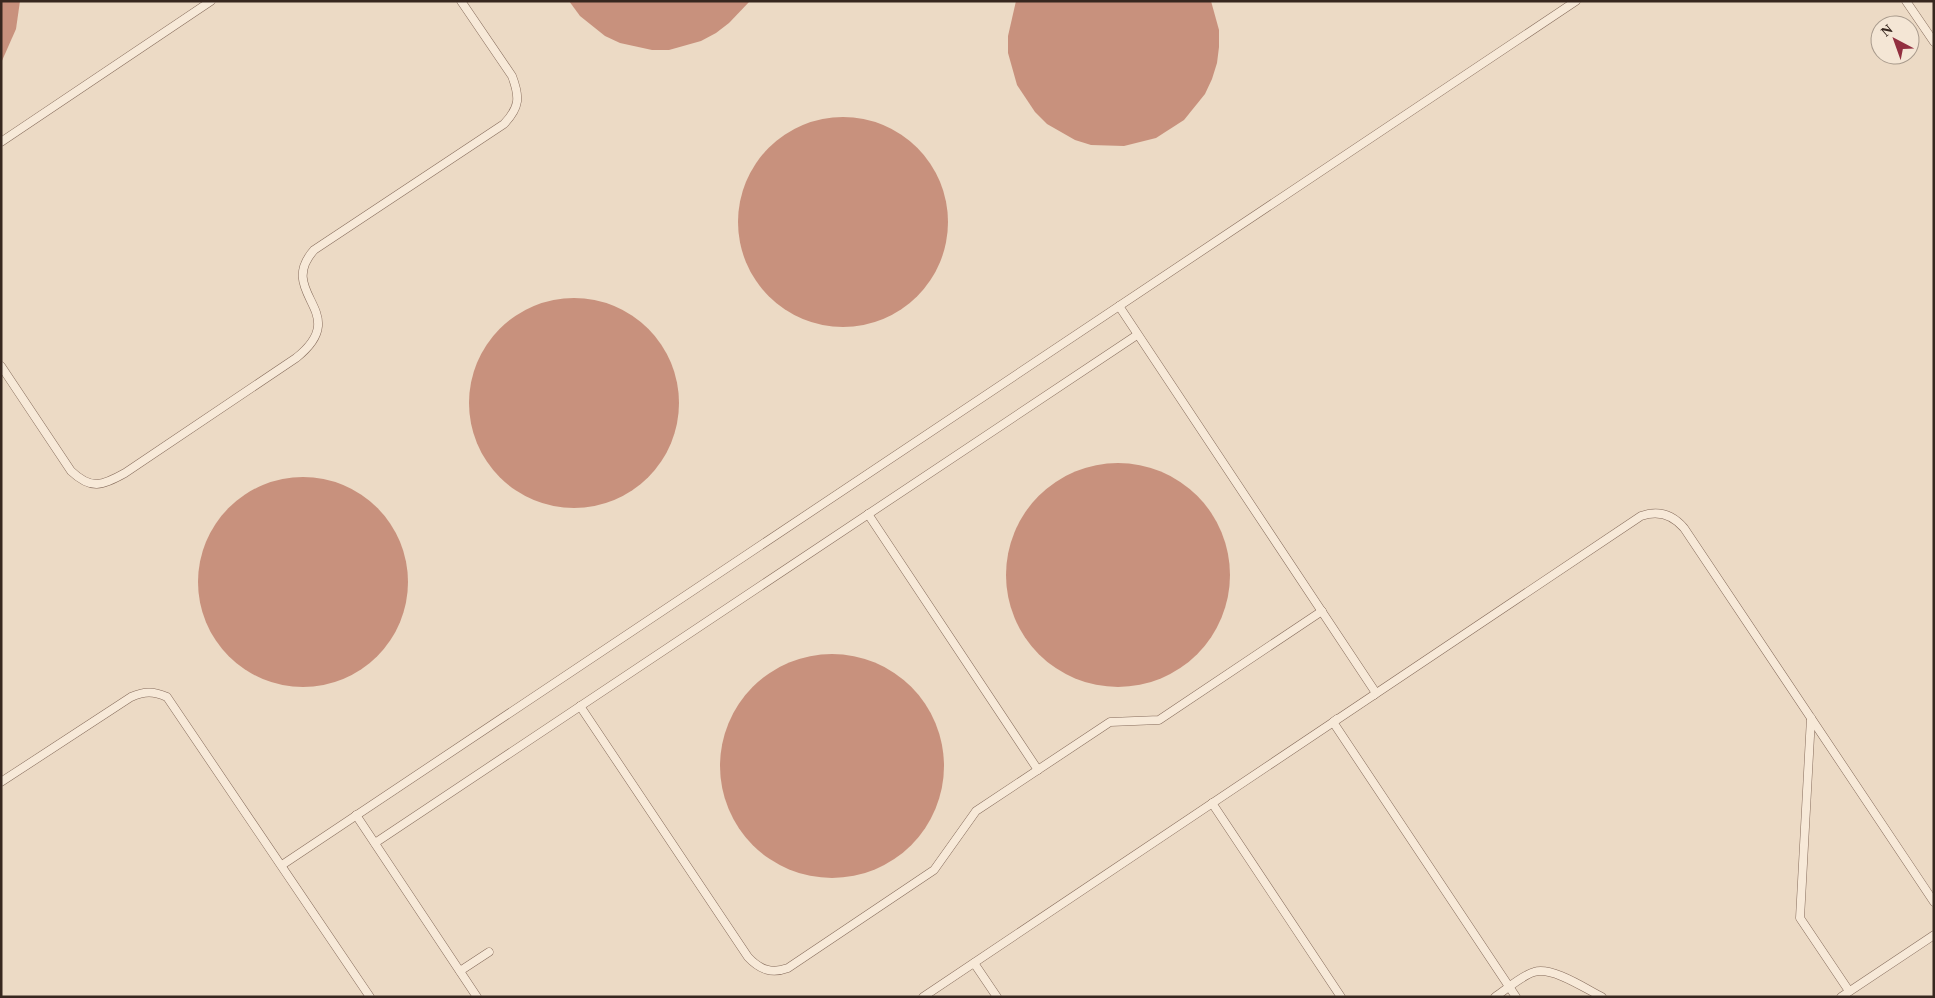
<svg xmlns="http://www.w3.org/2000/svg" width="1935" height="998" font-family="Georgia,serif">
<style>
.building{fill:#c8917d}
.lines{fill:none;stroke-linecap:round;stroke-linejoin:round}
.lane-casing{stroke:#866c5c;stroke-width:9}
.lane{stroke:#f7e9d8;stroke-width:8}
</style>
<rect width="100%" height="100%" fill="#ecdac5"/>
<g class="building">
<polygon points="1,1 20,1 16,29 1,63"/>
<polygon points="569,1 750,1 729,23 716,33 701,41 669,50 652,50 620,43 605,36 580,16"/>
<polygon points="1016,1 1211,1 1219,30 1219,47 1217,63 1212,79 1205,94 1184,120 1156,138 1124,146 1091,145 1075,140 1047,124 1035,112 1017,85 1008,53 1008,36"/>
<circle cx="843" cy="222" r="105"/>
<circle cx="574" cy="403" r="105"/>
<circle cx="1118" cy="575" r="112"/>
<circle cx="303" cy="582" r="105"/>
<circle cx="832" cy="766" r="112"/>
</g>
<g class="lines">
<g class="lane-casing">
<g id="lane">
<polyline points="1906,1 1934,42"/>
<polyline points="1,142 211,1"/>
<polyline points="1119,306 1376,693 1374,695"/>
<path d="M 1,366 L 71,471 C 91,490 102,486 125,473 L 296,358 C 354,312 275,294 314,250 L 504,124 C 520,107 520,97 512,76 L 461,1"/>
<polyline points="868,514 1038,770"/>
<path d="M 580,706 L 748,957 C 760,970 772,974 788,968 L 934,870 L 976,811 L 1110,722 L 1159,720 L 1322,611"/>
<polyline points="1811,718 1800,918 1849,991"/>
<polyline points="1337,719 1333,722 1516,997"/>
<path d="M 1,782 L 131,697 C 145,691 153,691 167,697 L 370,997"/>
<polyline points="1212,803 1341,997"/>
<polyline points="356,815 477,997"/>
<polyline points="375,843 1137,335"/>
<polyline points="282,865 1576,1"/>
<polyline points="974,963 997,997"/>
<polyline points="460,971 489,952"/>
<path d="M 923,997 L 1641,516 C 1658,510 1672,514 1684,528 L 1934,902"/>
<path d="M 1495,997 C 1507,989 1521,976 1534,972 C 1552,966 1586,989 1602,997"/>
<polyline points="1841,997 1934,935"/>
</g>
</g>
<use href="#lane" class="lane"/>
</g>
<rect width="1935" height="998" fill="none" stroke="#37271f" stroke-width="5"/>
<g transform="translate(1895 40) rotate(319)"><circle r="24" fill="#f4e6d5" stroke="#a89a8c"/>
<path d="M0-4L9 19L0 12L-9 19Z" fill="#922f3f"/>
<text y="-8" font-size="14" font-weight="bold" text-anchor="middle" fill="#37271f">N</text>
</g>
</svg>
